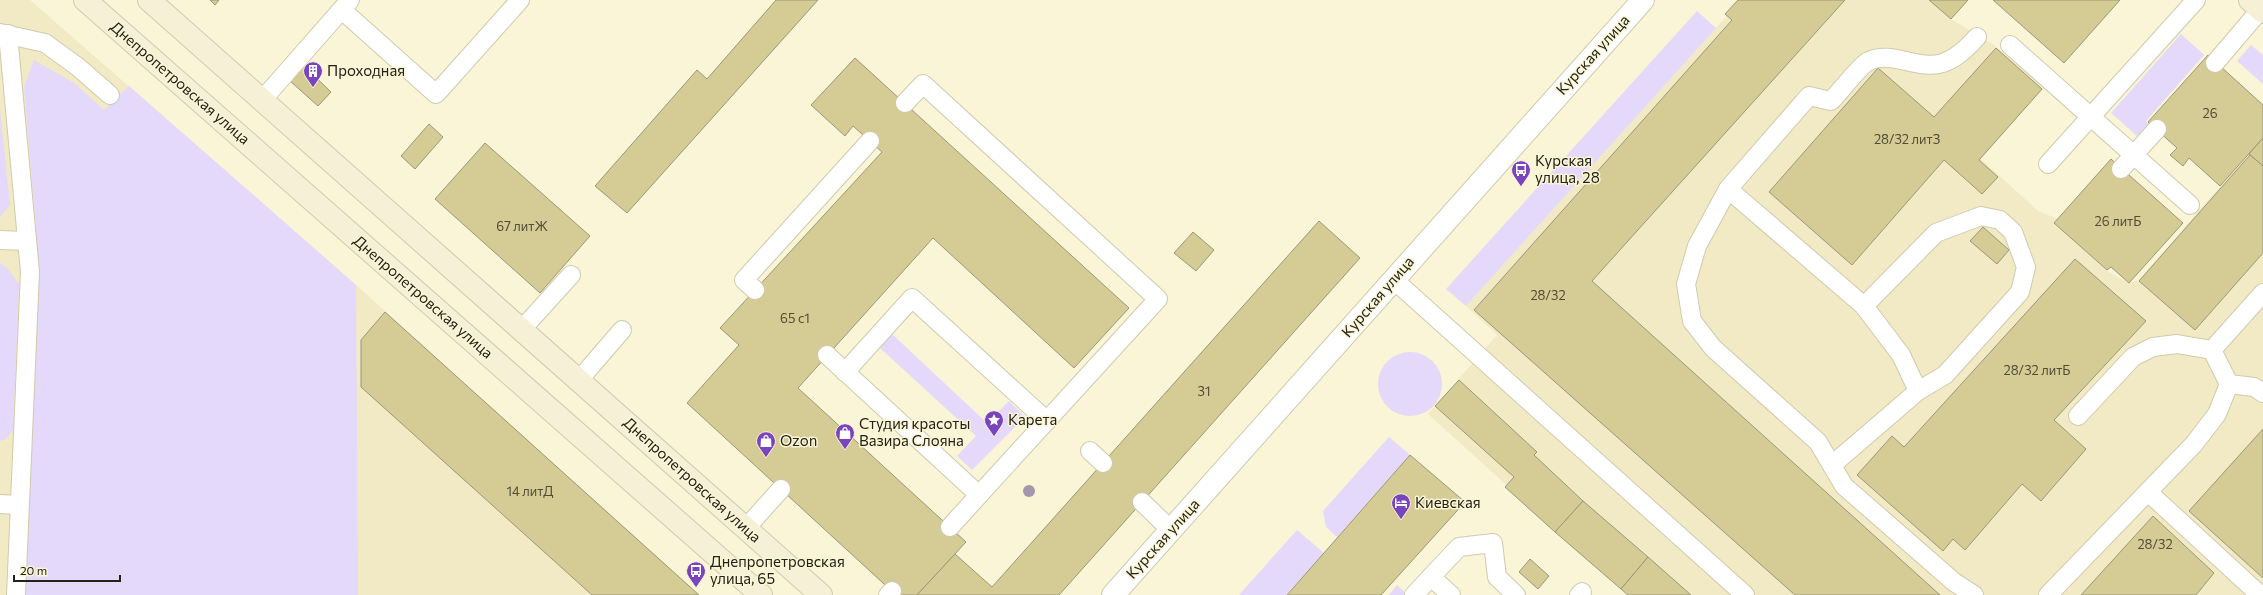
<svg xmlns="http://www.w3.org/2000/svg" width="2263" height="595" font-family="Commissioner,sans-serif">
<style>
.built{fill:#f1eac4}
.green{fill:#e4d8fb}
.building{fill:#d5cb94;stroke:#9c977b}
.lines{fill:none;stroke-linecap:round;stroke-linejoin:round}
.lane-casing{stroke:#cfcaad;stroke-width:20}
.street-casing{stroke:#cfcaad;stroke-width:24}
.secondary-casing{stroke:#cfcaad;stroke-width:24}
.lane{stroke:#fff;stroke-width:18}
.street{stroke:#fff;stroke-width:22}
.secondary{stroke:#f5f0d6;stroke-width:22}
.tree{fill:#a696ab}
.labels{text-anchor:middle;stroke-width:3;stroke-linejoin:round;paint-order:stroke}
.number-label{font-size:13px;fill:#504c36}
.street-label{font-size:15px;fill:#242217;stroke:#faf5d7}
.poi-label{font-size:15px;fill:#242217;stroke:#faf5d7;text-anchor:start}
</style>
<rect width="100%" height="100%" fill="#faf5d7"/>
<g class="built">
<polygon points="0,0 30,0 356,285 700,595 0,595"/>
<polygon points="1741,0 1968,0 1951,19 1994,45 2043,89 1981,159 2038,211 2058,219 2055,224 2107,271 2129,283 2139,280 2263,137 2263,595 1628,595 1428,414 1497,335 1466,306"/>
</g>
<g class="green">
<polygon points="1697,11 1716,28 1466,306 1446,289"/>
<polygon points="2181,34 2204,55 2146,121 2148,124 2137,136 2111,113"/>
<polygon points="2251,45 2263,55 2263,84 2237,61"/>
<polygon points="34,60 74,83 104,110 129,86 356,285 358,595 24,595 37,325 36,227 24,87"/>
<polygon points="0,111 10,205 0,217"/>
<polygon points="0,263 7,268 19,284 13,430 6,439 0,441"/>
<polygon points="892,334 987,423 1009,401 1025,417 972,470 957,456 976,436 880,348"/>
<circle cx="1410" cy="384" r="32"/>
<polygon points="1389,437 1410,455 1337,537 1326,527 1323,511"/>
<polygon points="1297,530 1324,553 1286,595 1239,595"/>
<polygon points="1397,585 1408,595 1389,595"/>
</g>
<g class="building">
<polygon points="210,0 219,0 215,5"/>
<polygon points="776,0 818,0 627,213 595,186 697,70 707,79"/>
<polygon points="1738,0 1845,0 1592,281 1940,595 1795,595 1474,310 1732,20 1725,14"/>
<polygon points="1929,0 1968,0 1951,19"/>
<polygon points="1993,0 2120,0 2064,63"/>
<polygon points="1996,48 2042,89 1979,160 1998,177 1982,194 1944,160 1852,265 1769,192 1878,68 1934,117"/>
<polygon points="2208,55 2263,105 2263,138 2220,186 2189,158 2183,166 2170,155 2177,148 2148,122"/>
<polygon points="855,58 1129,308 1074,368 933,238 798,388 966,542 917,595 896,595 687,403 739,345 720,328 882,152 853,126 845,136 811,105"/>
<polygon points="304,66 331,92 318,106 290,81"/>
<polygon points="429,124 443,137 415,169 401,156"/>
<polygon points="2263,138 2263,166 2249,154"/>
<polygon points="485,143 590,236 540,293 435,199"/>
<polygon points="2250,155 2263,166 2263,253 2195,330 2139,281"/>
<polygon points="2111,159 2183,223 2129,283 2111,267 2107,270 2054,223"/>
<polygon points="1319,221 1360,258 1059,595 917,595 955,554 992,587"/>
<polygon points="1983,227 2009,250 1997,264 1970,241"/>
<polygon points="1193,232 1214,250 1196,271 1174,253"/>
<polygon points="2075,259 2146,321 2054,420 2086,449 2041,501 2022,484 1965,550 1953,539 1943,551 1857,475 1892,436 1904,447"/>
<polygon points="385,312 699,595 592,595 361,387 361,340"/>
<polygon points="1459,380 1537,452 1534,455 1583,501 1555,532 1505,487 1514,477 1435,406"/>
<polygon points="2263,429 2263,578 2189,511"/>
<polygon points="1410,455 1465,502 1381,595 1287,595"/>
<polygon points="1583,501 1648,557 1621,589 1555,532"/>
<polygon points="2153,516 2214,573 2196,595 2081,595"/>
<polygon points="1648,557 1691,595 1628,595 1621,589"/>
<polygon points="1530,559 1549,576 1538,589 1519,572"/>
</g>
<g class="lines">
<g class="lane-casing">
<g id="lane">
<polyline points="342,10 436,94 520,0"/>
<polyline points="0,33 45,43 78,67 110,95"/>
<polyline points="8,34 30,272 16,595"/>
<polyline points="2010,45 2190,205"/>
<polyline points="2215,63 2261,9"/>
<polyline points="263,99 350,0"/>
<polyline points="2048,164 2196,0"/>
<polyline points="2121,169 2157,129"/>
<polyline points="1728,189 1864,306 1901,355 1918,391"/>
<polyline points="0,240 26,241"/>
<polyline points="1393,279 1745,595"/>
<polyline points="755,290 744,280 870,141"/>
<polyline points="522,329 571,275"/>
<polyline points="827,355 979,495 1158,299 923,84 905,103"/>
<polyline points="845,372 912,298 1047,421"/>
<polyline points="579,380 622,330"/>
<polyline points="2229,384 2254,387 2263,393"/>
<polyline points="2078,416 2133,357 2153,347 2177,344 2212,350"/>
<polyline points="1090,451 1103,463"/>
<polyline points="1832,465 1918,391 1945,375 2020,292 2026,267 2013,232 2000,220 1981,216 1936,233 1864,306"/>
<polyline points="2148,492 2260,595"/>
<polyline points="1142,502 1171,530"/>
<polyline points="0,504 18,505"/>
<polyline points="950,527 979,495"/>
<polyline points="746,528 781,489"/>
<polyline points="1431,577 1451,595"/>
<polyline points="888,595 892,591"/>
<polyline points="1414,595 1459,547 1493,543 1497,577 1516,595"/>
<polyline points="1579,595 1582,592"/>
<path d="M 1974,595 L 1954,582 L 1844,486 L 1818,442 L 1713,348 L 1692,321 L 1686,284 L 1697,246 L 1728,189 L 1809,96 L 1831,101 C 1840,92 1858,68 1867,62 C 1891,49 1917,71 1943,63 C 1957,58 1967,48 1977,37"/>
<polyline points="2048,595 2194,444 2217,414 2229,384 2212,350 2263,293"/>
</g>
</g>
<g class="street-casing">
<polyline id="street" points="1113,595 1643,0"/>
</g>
<g class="secondary-casing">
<g id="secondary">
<polyline points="85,0 761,595"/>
<polyline points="149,0 821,595"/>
<polyline points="2250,0 2263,12"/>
</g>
</g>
<use href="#lane" class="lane"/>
<use href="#street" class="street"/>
<use href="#secondary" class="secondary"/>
</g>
<circle class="tree" cx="1029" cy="491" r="6"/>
<defs>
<g id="building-pin" transform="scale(1)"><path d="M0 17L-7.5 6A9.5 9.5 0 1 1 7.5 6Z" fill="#7a45bc" stroke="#faf5d7"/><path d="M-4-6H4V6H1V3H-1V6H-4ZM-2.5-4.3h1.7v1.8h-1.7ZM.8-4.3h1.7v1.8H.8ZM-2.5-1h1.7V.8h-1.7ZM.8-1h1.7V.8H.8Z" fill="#fff"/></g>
<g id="bus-pin" transform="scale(1)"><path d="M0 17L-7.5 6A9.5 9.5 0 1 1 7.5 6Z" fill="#7a45bc" stroke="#faf5d7"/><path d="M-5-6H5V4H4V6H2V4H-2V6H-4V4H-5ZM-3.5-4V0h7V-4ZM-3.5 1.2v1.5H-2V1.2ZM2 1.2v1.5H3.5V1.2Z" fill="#fff"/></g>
<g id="sight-pin" transform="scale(1)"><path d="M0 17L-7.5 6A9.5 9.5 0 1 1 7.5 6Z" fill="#7a45bc" stroke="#faf5d7"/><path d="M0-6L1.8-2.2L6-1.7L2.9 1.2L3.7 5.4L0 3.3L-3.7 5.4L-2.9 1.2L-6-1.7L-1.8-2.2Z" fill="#fff"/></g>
<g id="shop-pin" transform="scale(1)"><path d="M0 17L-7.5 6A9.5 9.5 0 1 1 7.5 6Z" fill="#7a45bc" stroke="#faf5d7"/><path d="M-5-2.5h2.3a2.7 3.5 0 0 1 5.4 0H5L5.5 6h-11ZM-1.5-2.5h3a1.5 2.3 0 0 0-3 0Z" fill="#fff"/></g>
<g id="hotel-pin" transform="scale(1)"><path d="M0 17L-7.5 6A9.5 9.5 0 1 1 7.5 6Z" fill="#7a45bc" stroke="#faf5d7"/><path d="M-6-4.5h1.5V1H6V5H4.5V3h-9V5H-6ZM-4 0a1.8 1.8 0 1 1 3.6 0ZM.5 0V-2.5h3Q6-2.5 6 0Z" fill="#fff"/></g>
</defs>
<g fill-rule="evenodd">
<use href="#building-pin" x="313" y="71"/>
<use href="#bus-pin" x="1521" y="170"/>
<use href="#sight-pin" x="994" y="420"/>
<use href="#shop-pin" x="845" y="433"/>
<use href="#shop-pin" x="766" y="441"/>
<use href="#hotel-pin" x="1401" y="503"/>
<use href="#bus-pin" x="696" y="571"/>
</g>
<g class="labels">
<g class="number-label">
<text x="2210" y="118">26</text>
<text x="1907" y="144">28/32 литЗ</text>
<text x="2118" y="226">26 литБ</text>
<text x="522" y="231">67 литЖ</text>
<text x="1548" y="300">28/32</text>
<text x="795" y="323">65 с1</text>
<text x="2037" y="375">28/32 литБ</text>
<text x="1204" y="396">31</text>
<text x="530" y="496">14 литД</text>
<text x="2155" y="549">28/32</text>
</g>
<g class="street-label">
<text transform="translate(1593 55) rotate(-48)" y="5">Курская улица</text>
<text transform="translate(180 83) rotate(41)" y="5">Днепропетровская улица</text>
<text transform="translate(423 297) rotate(41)" y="5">Днепропетровская улица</text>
<text transform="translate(1378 297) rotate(-49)" y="5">Курская улица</text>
<text transform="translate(692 480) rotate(42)" y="5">Днепропетровская улица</text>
<text transform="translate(1163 539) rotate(-48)" y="5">Курская улица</text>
</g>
<g class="poi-label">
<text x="327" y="76">Проходная</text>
<text x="1535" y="166">Курская<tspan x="1535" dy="17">улица, 28</tspan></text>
<text x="1008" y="425">Карета</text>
<text x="859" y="429">Студия красоты<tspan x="859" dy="17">Вазира Слояна</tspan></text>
<text x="780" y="446">Ozon</text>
<text x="1415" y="508">Киевская</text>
<text x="710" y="567">Днепропетровская<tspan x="710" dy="17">улица, 65</tspan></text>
</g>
</g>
<path d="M14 575v6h106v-6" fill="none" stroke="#242217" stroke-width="2"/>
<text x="20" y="575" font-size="12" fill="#242217" stroke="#faf5d7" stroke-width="3" paint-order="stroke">20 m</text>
</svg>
